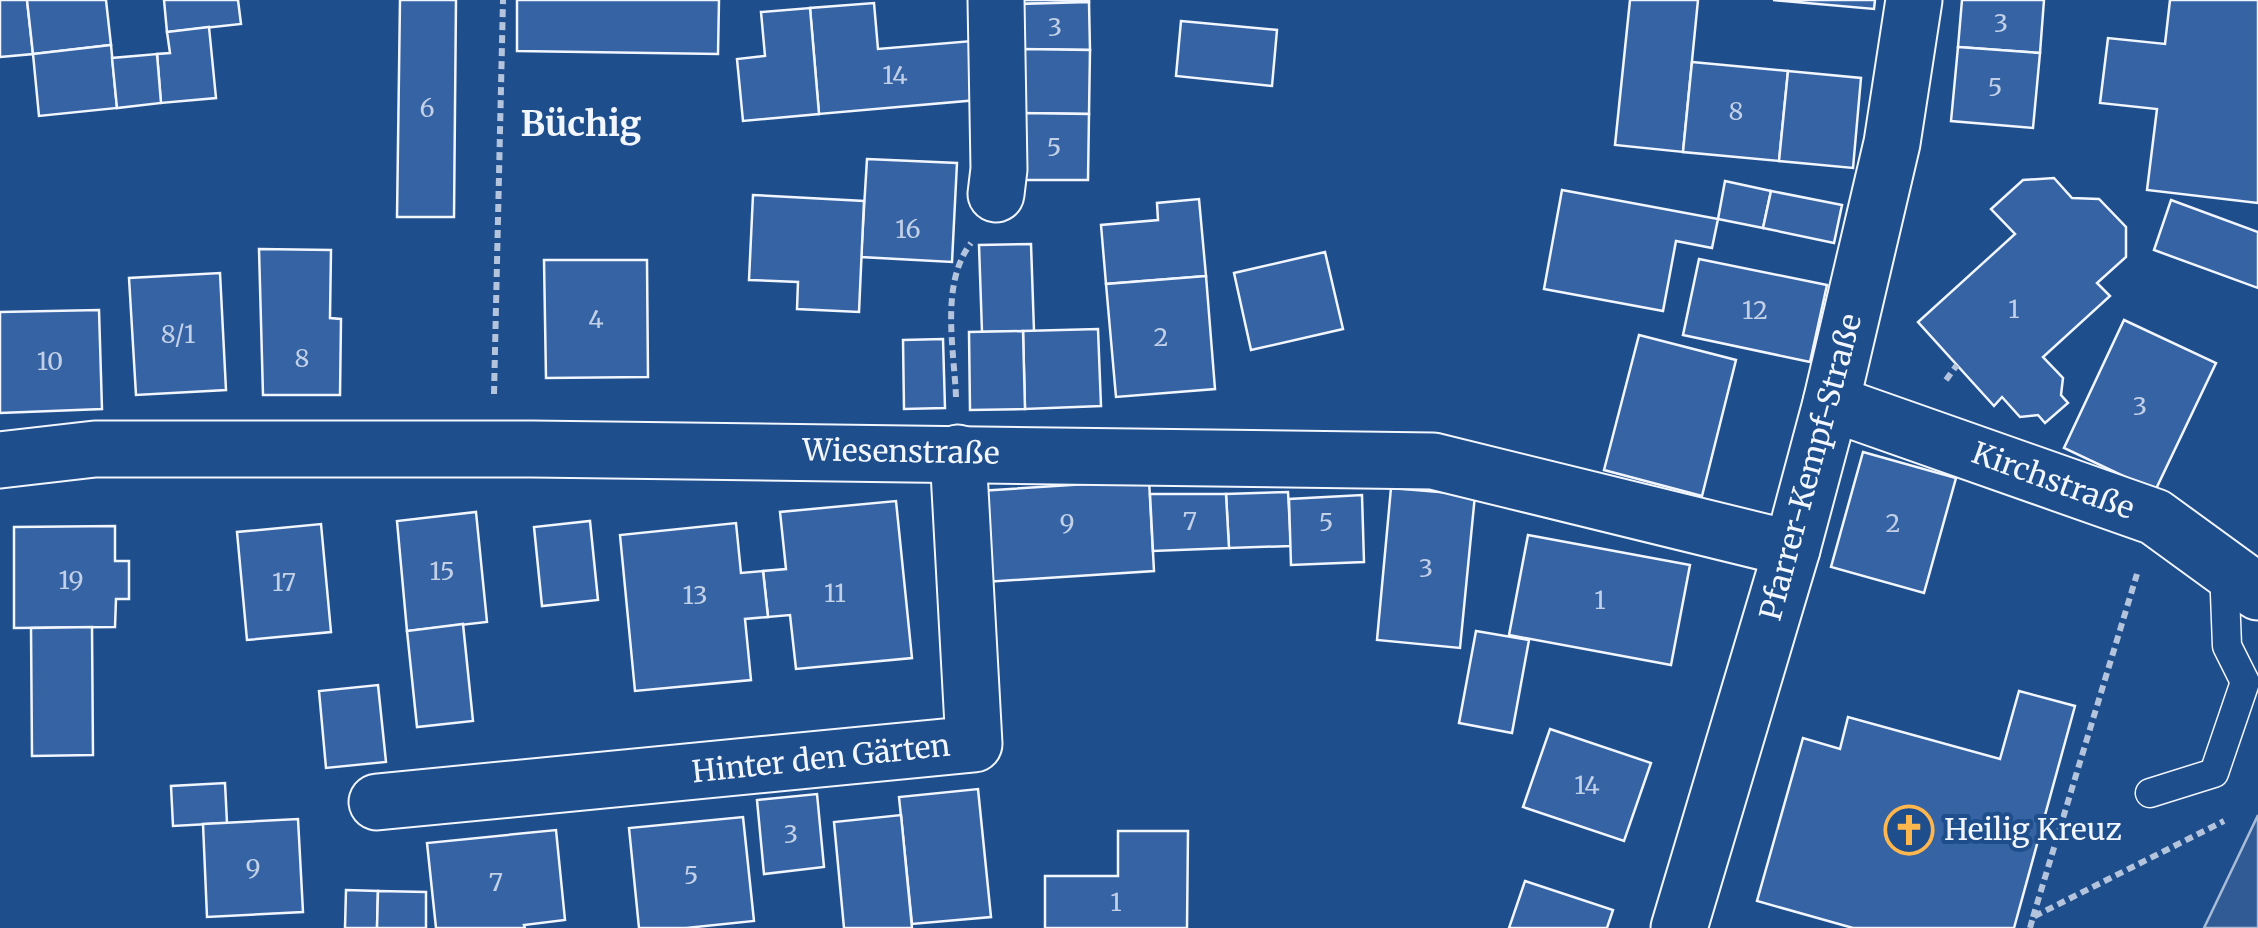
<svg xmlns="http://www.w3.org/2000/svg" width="2258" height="928" font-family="Merriweather,serif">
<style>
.green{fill:#305b95;stroke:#a8bbd7;stroke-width:2.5}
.building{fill:#3563a3;stroke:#f2f6ff;stroke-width:2.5}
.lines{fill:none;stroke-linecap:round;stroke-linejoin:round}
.lane-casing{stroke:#f2f6ff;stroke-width:31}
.street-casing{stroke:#f2f6ff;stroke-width:59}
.path{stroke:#b3c4dc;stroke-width:6;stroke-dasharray:8 5;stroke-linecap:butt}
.lane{stroke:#1f4e8c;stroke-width:28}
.street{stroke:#1f4e8c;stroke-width:55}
.labels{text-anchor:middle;stroke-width:8;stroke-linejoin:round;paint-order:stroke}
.number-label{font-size:25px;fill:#c3d1e8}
.street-label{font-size:30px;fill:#f2f6ff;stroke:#1f4e8c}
.poi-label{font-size:30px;fill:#f2f6ff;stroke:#1f4e8c;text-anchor:start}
.quarter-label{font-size:35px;font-weight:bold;fill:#f2f6ff;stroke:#1f4e8c}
</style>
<rect width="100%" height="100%" fill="#1f4e8c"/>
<polygon class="green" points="2258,815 2258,928 2204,928"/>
<g class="building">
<polygon points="0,0 27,0 33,54 0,57"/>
<polygon points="27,0 106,0 111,45 33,54"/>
<polygon points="164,0 238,0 241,24 167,32"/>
<polygon points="400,0 456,0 454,217 397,217"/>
<polygon points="517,0 719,0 718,54 517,51"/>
<polygon points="1020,0 1089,0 1089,2 1020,4"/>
<polygon points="1630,0 1698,0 1683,152 1615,145"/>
<polygon points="1773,0 1875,0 1874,9"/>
<polygon points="1962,0 2044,0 2040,53 1958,47"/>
<polygon points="2170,0 2258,0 2258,203 2147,190 2157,109 2100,103 2108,38 2165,44"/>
<polygon points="1089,2 1090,50 1021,49 1020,4"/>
<polygon points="874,3 878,49 972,41 977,100 819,114 810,8"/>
<polygon points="810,8 819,114 743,121 737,59 765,56 761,12"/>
<polygon points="1181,21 1277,30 1272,86 1176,76"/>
<polygon points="209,27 216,98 161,103 157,54 170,53 167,32"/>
<polygon points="111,45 117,108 39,116 33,54"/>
<polygon points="1958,47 2040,53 2033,128 1951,121"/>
<polygon points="1021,49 1090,50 1089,114 1020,113"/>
<polygon points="157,54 161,103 117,108 112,58"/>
<polygon points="1692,62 1788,71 1779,161 1683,152"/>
<polygon points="1788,71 1861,78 1853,168 1779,161"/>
<polygon points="1020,113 1089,114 1088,180 1019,180"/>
<polygon points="867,159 957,163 952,262 861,257"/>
<polygon points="2054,178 2072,198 2099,199 2126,227 2126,257 2097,283 2110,296 2043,357 2063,378 2061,395 2068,403 2045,423 2038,415 2020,417 2002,397 1994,406 1918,322 2015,234 1991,209 2023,180"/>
<polygon points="1725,181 1771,191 1763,228 1718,219"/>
<polygon points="1562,190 1718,219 1712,248 1676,241 1663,311 1544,289"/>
<polygon points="1771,191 1842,205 1834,243 1763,228"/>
<polygon points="753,195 864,201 859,312 797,309 798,282 749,280"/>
<polygon points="1199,199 1206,276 1106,284 1101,225 1158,220 1157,203"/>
<polygon points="2171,200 2258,232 2258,288 2154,250"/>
<polygon points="1031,244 1034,331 982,332 979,245"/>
<polygon points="259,249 331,250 330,318 341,319 340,395 263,395"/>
<polygon points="1325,252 1343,329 1251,350 1234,273"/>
<polygon points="1699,259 1827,285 1810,362 1683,335"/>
<polygon points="544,260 647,260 648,377 546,378"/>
<polygon points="220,273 226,390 136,395 129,278"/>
<polygon points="1206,276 1215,389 1116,397 1106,284"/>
<polygon points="99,310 102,409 0,413 0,312"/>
<polygon points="2124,320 2216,363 2155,491 2064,448"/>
<polygon points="1098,329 1101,406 1025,409 1023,331"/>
<polygon points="1023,331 1025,409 970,410 969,332"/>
<polygon points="1639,335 1736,360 1702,496 1604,470"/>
<polygon points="943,339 945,408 904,409 903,340"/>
<polygon points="1863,452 1956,478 1924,593 1831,567"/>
<polygon points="1149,480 1154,571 985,582 979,491"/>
<polygon points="1391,488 1475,495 1460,648 1377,640"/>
<polygon points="1288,492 1291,546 1229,548 1226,494"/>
<polygon points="1150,494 1226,494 1229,548 1153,551"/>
<polygon points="1362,495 1364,562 1291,565 1289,499"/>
<polygon points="896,501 912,658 796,669 790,615 768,617 763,571 786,569 780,512"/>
<polygon points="476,512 487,622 407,631 397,521"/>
<polygon points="590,521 598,600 542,606 534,527"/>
<polygon points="736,523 741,573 763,571 768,617 745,619 751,680 635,691 620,535"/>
<polygon points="321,524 331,632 247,640 237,532"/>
<polygon points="115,526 115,561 129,561 129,599 116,599 115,627 14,628 14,527"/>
<polygon points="1528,535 1690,565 1671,665 1509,635"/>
<polygon points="463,624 473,721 417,727 407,631"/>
<polygon points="92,627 93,755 32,756 31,628"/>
<polygon points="1476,631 1529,640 1512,733 1459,723"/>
<polygon points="378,685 386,762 326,768 319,691"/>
<polygon points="2019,691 2075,706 2014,928 1853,928 1757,901 1803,738 1840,749 1848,717 2000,759"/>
<polygon points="1550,729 1651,763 1624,841 1523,807"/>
<polygon points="225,783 227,823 173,826 171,786"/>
<polygon points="978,789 991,917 912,924 899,797"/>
<polygon points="817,794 824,867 764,874 757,800"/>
<polygon points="901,815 912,928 844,928 834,822"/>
<polygon points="743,817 754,921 686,928 639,928 629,828"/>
<polygon points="298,819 303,912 207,917 203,824"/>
<polygon points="556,830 565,920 524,925 525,928 436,928 427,843"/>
<polygon points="1118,831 1188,831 1187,928 1045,928 1045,876 1118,876"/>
<polygon points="1525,881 1613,910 1607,928 1509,928"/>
<polygon points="346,890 378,891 377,928 345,928"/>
<polygon points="378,891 426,892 426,928 377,928"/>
</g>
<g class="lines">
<g class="lane-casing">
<polyline id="lane" points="2150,793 2214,773 2245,682 2227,646 2224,568"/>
</g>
<g class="street-casing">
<g id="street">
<polyline points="996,194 999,169 996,0"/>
<polyline points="1831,403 2155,517 2258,592"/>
<polyline points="0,460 95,449 532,449 1433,461 1792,549"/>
<polyline points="377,802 974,744 958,453"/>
<polyline points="1679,928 1792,549 1831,403 1892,143 1914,0"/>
</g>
</g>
<g class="path">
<polyline points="1946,380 1957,365"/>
<polyline points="494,394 503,0"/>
<path d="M 956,397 C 954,348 940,284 971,243"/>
<polyline points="2033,917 2137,574"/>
<polyline points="2030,928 2033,917 2224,821"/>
</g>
<use href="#lane" class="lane"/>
<use href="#street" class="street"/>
</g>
<defs>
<g id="church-ring" transform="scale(2.5)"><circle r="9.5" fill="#1f4e8c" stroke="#ffb74d" stroke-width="1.5"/><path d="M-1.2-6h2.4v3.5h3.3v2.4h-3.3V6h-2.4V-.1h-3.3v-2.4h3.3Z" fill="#ffb74d"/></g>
</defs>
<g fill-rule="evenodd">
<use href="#church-ring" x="1909" y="830"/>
</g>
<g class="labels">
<g class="number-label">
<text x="2001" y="32">3</text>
<text x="1055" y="36">3</text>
<text x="895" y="84">14</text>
<text x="1995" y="96">5</text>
<text x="427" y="117">6</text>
<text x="1736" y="120">8</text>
<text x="1054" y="156">5</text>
<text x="908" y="238">16</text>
<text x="2014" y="318">1</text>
<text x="1755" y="319">12</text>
<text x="596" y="328">4</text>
<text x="178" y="343">8/1</text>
<text x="1161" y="346">2</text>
<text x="302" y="367">8</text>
<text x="50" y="370">10</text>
<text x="2140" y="415">3</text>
<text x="1190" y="530">7</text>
<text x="1326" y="531">5</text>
<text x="1067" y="532">9</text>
<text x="1893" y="532">2</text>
<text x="1426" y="577">3</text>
<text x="442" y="580">15</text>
<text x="71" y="589">19</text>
<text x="284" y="591">17</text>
<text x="835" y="602">11</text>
<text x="695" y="604">13</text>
<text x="1600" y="609">1</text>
<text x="1587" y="794">14</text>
<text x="791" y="843">3</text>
<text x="253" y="877">9</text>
<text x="691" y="884">5</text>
<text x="496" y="891">7</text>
<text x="1116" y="911">1</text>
</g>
<g class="street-label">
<text transform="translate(901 452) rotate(1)" y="10">Wiesenstraße</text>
<text transform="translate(1811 467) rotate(-75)" y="10">Pfarrer-Kempf-Straße</text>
<text transform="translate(2053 481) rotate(20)" y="10">Kirchstraße</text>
<text transform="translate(821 759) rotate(-6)" y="10">Hinter den Gärten</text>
</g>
<g class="poi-label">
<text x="1944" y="840">Heilig Kreuz</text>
</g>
<g class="quarter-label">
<text x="581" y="136">Büchig</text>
</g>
</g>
</svg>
